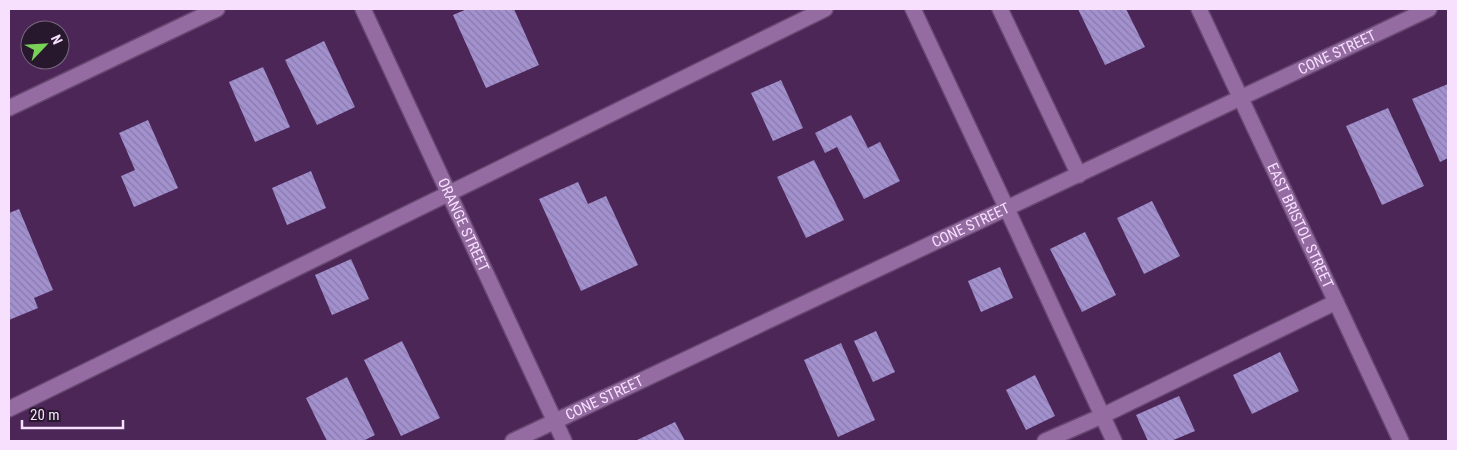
<svg xmlns="http://www.w3.org/2000/svg" width="1457" height="450" font-family="'Roboto Condensed',sans-serif">
<style>
.building{fill:url(#building-back-hatch)}
.lines{fill:none;stroke-linecap:round;stroke-linejoin:round}
.lane-casing{stroke:#674772;stroke-width:18}
.street-casing{stroke:#674772;stroke-width:18}
.secondary-casing{stroke:#674772;stroke-width:18}
.lane{stroke:#956ca2;stroke-width:15}
.street{stroke:#956ca2;stroke-width:15}
.secondary{stroke:#956ca2;stroke-width:15}
.labels{text-anchor:middle;stroke-width:5;stroke-linejoin:round;paint-order:stroke}
.street-label{font-size:15px;fill:#f6e0fe;stroke:#28182d}
</style>
<defs>
<pattern id="building-back-hatch" width="6" height="6" patternUnits="userSpaceOnUse" patternTransform="scale(1.25)"><rect width="6" height="6" fill="#a391cf"/><path d="M-1 5l2 2M0 0l6 6M5-1l2 2" fill="none" stroke="#887aa8"/></pattern>
</defs>
<rect width="100%" height="100%" fill="#4b2656"/>
<g class="building">
<polygon points="467,9 514,9 539,65 486,88 453,15"/>
<polygon points="1078,9 1126,9 1145,47 1105,65"/>
<polygon points="324,41 355,107 317,125 285,60"/>
<polygon points="263,67 290,127 255,142 229,82"/>
<polygon points="781,80 803,128 773,141 751,93"/>
<polygon points="1448,84 1448,158 1440,162 1412,99"/>
<polygon points="1388,108 1424,186 1382,205 1346,126"/>
<polygon points="851,115 868,148 880,142 900,181 864,199 837,147 825,153 815,133"/>
<polygon points="148,120 178,188 134,207 121,176 135,170 119,133"/>
<polygon points="814,160 844,220 806,238 777,177"/>
<polygon points="311,171 326,208 287,225 272,188"/>
<polygon points="578,182 588,204 606,196 638,265 581,291 539,199"/>
<polygon points="1152,201 1180,256 1144,274 1117,218"/>
<polygon points="19,209 53,290 34,298 38,308 9,320 9,213"/>
<polygon points="1085,232 1116,295 1082,312 1050,249"/>
<polygon points="351,259 369,299 332,315 315,275"/>
<polygon points="1000,267 1013,298 981,312 968,281"/>
<polygon points="876,331 895,372 873,382 854,341"/>
<polygon points="402,341 440,418 401,436 364,360"/>
<polygon points="841,343 875,420 838,437 804,360"/>
<polygon points="1280,352 1299,391 1252,414 1233,375"/>
<polygon points="1035,375 1055,416 1026,430 1006,390"/>
<polygon points="347,377 375,435 363,441 327,441 306,398"/>
<polygon points="1179,396 1195,431 1171,441 1148,441 1136,415"/>
<polygon points="675,422 685,441 635,441"/>
</g>
<g class="lines">
<g class="lane-casing">
<g id="lane">
<polyline points="913,9 1007,209"/>
<polyline points="1000,9 1079,175"/>
<polyline points="9,409 825,9"/>
<polyline points="1045,441 1102,416 1336,302"/>
</g>
</g>
<g class="street-casing">
<g id="street">
<path id="s1" d="M 363,9 L 564,441"/>
<polyline points="9,108 217,9"/>
<polyline points="1007,209 1114,441"/>
<path id="s2" d="M 513,441 L 1429,9"/>
</g>
</g>
<g class="secondary-casing">
<g id="secondary">
<path id="s3" d="M 1199,9 L 1401,441"/>
</g>
</g>
<use href="#lane" class="lane"/>
<use href="#street" class="street"/>
<use href="#secondary" class="secondary"/>
</g>
<g class="labels">
<g class="street-label">
<text dy="5" stroke="none"><textPath href="#s2" startOffset="911">CONE STREET</textPath></text>
<text dy="5" stroke="none"><textPath href="#s1" startOffset="238">ORANGE STREET</textPath></text>
<text dy="5" stroke="none"><textPath href="#s3" startOffset="239">EAST BRISTOL STREET</textPath></text>
<text dy="5" stroke="none"><textPath href="#s2" startOffset="506">CONE STREET</textPath></text>
<text dy="5" stroke="none"><textPath href="#s2" startOffset="101">CONE STREET</textPath></text>
</g>
</g>
<rect width="1457" height="450" fill="none" stroke="#f6e0fe" stroke-width="20"/>
<g transform="translate(45 45) rotate(65)"><circle r="24" fill="#28182d" stroke="#7a6881"/>
<path d="M0-4L9 19L0 12L-9 19Z" fill="#7ad157"/>
<text y="-8" font-size="14" font-weight="bold" text-anchor="middle" fill="#f6e0fe">N</text>
</g>
<path d="M22 420v8h101v-8" fill="none" stroke="#f6e0fe" stroke-width="2.5"/>
<text x="30" y="420" font-size="15" fill="#f6e0fe" stroke="#28182d" stroke-width="4" paint-order="stroke">20 m</text>
</svg>
